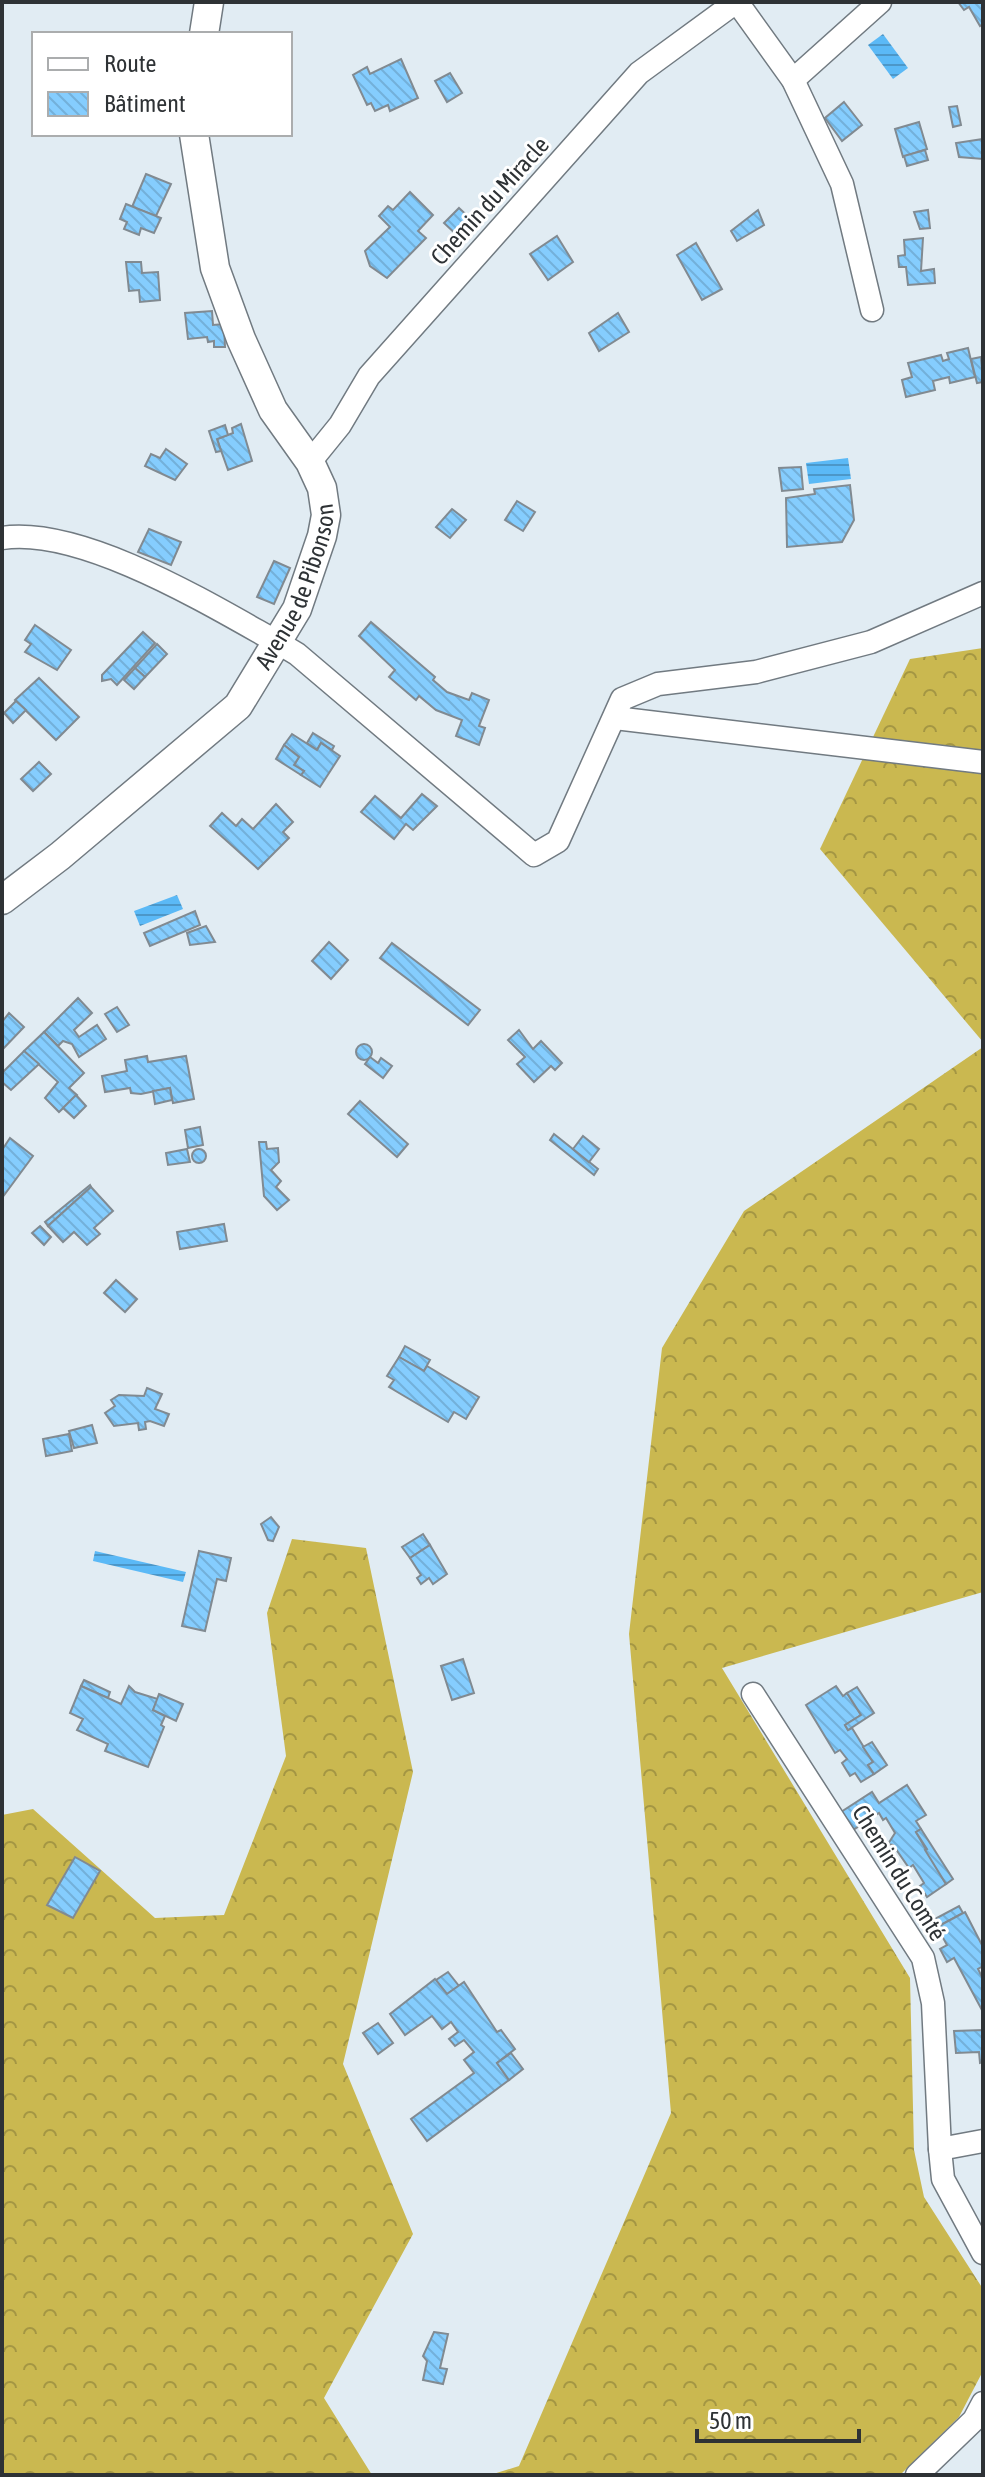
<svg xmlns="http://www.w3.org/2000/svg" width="985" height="2477" font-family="'Asap Condensed',sans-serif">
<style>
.forest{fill:url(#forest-crowns)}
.water{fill:url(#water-rules)}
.building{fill:url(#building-back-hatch);stroke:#818a91;stroke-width:2}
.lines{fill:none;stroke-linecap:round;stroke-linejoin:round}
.minor-casing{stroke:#717a81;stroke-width:25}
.tertiary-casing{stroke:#717a81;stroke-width:31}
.minor{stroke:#fff;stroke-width:22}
.tertiary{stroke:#fff;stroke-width:28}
.labels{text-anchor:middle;stroke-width:6;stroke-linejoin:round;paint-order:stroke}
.street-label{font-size:24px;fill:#2e3235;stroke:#fff}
</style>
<defs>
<pattern id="forest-crowns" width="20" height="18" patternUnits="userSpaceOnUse" patternTransform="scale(2)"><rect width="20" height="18" fill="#cab850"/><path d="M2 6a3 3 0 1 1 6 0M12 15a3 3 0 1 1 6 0" fill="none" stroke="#a49643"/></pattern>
<pattern id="water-rules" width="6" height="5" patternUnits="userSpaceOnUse" patternTransform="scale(2)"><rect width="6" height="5" fill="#5bb9f6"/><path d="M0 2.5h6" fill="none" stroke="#4c97c8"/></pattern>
<pattern id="building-back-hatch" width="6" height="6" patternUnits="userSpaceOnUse" patternTransform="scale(2)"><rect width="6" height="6" fill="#85cdfe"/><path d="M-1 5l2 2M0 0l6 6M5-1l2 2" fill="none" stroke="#73b0da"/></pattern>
</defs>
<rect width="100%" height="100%" fill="#e1ecf3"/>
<g class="forest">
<polygon points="983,648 983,1042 820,849 910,659"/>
<polygon points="983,1047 983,1592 722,1668 910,1978 914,2150 924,2197 983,2289 983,2371 959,2417 900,2475 490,2475 519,2466 671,2113 629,1634 662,1348 744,1211"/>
<polygon points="292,1539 366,1548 413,1772 343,2064 413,2234 324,2398 372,2475 2,2475 2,1815 33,1809 155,1918 224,1915 286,1756 267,1613"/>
</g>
<g class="water">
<polygon points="883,34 908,68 893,79 868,45"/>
<polygon points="848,458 851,479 809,484 806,463"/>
<polygon points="177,895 183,909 140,926 134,911"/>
<polygon points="95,1551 186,1572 183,1582 93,1561"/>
</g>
<g class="building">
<polygon points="958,2 983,2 983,24 980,26 969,7 964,10"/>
<polygon points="401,59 418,98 390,111 388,105 375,111 371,103 367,105 353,75 367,67 370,74"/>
<polygon points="450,73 462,93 447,102 435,81"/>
<polygon points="844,102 862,125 842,141 825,118"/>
<polygon points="957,106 961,125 953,127 949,107"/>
<polygon points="919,122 927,149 903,157 895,129"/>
<polygon points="983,139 983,159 959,157 956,143"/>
<polygon points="925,150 928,160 907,166 904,156"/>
<polygon points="146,174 171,184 156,216 132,207"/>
<polygon points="410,192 433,215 418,231 426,238 387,278 370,266 365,251 390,227 379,216 388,206 393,210"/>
<polygon points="126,204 161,218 154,233 141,228 139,235 124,229 127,222 120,219"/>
<polygon points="459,208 473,221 458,236 444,223"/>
<polygon points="758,210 764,225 737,241 731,231"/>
<polygon points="928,210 930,228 920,229 914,212"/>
<polygon points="557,236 573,262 548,280 530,254"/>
<polygon points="923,238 921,271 934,269 935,283 908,285 906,267 899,267 898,256 905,255 904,240"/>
<polygon points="696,243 722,289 702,300 677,255"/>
<polygon points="126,262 141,262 142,273 158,272 160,300 140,302 139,290 129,291"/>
<polygon points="212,311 213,325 224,324 225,347 214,347 214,341 208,342 207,337 188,339 185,313"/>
<polygon points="618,313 629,332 599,351 589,333"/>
<polygon points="968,348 975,377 950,383 949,377 933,381 935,390 906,397 902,380 912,377 908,363 941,355 943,361 949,359 947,353"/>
<polygon points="981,357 983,382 977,383 971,359"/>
<polygon points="241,424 252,461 228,470 217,439 233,433 232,428"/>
<polygon points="225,425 228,435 217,439 221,451 216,452 209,431"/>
<polygon points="166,449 187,464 175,480 145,466 151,454 160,458"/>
<polygon points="801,467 803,489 782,491 779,468"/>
<polygon points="850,485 854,520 842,542 787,547 786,498 815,494 814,489"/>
<polygon points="517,501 535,512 523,531 505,520"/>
<polygon points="452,509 466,520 450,538 436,527"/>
<polygon points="149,529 181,542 171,565 138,552"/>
<polygon points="274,561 290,568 274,604 257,597"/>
<polygon points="371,622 435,677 433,680 447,692 469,700 472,693 489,700 479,726 485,728 479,745 456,736 462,720 436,710 419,696 416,700 389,677 395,670 359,636"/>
<polygon points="35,625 71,650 57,670 25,652 31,644 25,640"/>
<polygon points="143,632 155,643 117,685 111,679 102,681 102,675"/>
<polygon points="157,644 167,654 145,677 135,668"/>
<polygon points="135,668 145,677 134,689 124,680"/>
<polygon points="39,678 79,717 56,740 15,700"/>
<polygon points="16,701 26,710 13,723 4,713"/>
<polygon points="313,733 334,746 332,750 321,743 317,750 307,743"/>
<polygon points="292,734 317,750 321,743 340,756 320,787 301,775 304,771 294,765 299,757 284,745"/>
<polygon points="284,745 299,757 294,765 304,771 301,775 276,759"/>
<polygon points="39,762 51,774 33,791 21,779"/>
<polygon points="422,794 437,806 413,830 406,824 394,839 361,812 375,796 401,818"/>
<polygon points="276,804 293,822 283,832 289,838 258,869 210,826 222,813 236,826 242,819 253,829"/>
<polygon points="195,911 200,925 150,946 144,933"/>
<polygon points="206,926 215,942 190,945 187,933"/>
<polygon points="329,942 348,960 331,979 312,961"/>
<polygon points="392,943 480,1010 468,1025 380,958"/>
<polygon points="78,998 92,1013 74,1030 79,1037 97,1025 106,1039 79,1057 72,1044 63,1041 58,1046 44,1032"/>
<polygon points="117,1007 129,1025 117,1032 105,1014"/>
<polygon points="9,1013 24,1027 2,1050 2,1022"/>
<polygon points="519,1030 533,1049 541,1041 562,1063 555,1070 551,1066 534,1082 517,1064 525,1057 508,1040"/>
<polygon points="44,1032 84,1073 69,1088 77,1095 59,1112 45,1098 58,1082 24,1051"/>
<circle cx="364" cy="1052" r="8"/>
<polygon points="24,1051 39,1064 11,1090 2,1082 2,1073"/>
<polygon points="147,1056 148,1062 186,1056 194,1099 173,1103 170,1088 141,1094 131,1093 130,1088 105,1092 102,1076 127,1071 125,1060"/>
<polygon points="370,1057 378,1063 381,1058 392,1066 383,1078 365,1064"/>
<polygon points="170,1088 172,1100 155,1104 153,1091"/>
<polygon points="76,1095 86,1106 74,1118 63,1108"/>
<polygon points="360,1101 408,1144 397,1157 348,1114"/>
<polygon points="200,1127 203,1145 188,1148 185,1130"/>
<polygon points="554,1134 598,1169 594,1175 550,1140"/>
<polygon points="583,1136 599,1149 589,1162 573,1149"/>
<polygon points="10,1138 33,1156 2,1198 2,1150"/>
<polygon points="259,1142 266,1142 267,1149 278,1148 279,1162 271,1170 281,1181 276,1187 289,1200 277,1210 264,1196"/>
<circle cx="199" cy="1156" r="7"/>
<polygon points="187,1149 190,1162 168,1165 166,1153"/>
<polygon points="90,1185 91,1187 48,1226 45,1222"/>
<polygon points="91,1187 113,1211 94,1228 100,1234 87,1245 74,1232 63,1242 48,1226"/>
<polygon points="224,1224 227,1241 180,1249 177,1232"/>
<polygon points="40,1226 51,1237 44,1245 32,1233"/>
<polygon points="116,1280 137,1299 125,1312 104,1293"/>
<polygon points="405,1346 430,1360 424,1371 399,1357"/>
<polygon points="399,1357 424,1371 427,1366 479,1397 466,1419 454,1412 448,1422 389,1387 394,1380 387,1376"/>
<polygon points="147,1388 162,1394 155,1409 169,1414 164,1426 150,1421 145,1422 146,1429 139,1430 138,1423 114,1426 105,1413 115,1406 111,1400 119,1395 144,1396"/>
<polygon points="92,1425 97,1443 74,1448 69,1431"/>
<polygon points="69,1434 72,1451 46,1456 43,1439"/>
<polygon points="271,1517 279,1527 273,1541 268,1540 261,1524"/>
<polygon points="423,1534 430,1545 410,1558 402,1547"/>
<polygon points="430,1545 447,1574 433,1584 429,1578 421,1584 417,1578 421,1575 410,1558"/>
<polygon points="199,1551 231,1558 226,1581 217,1579 205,1631 182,1626"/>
<polygon points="463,1659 474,1693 452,1700 441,1666"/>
<polygon points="84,1680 110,1692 108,1698 81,1686"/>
<polygon points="81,1686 121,1704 129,1686 135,1692 158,1699 153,1710 165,1716 161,1725 164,1727 148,1767 105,1751 108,1744 77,1730 83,1719 70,1713"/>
<polygon points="836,1686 843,1696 847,1693 861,1715 845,1725 848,1730 852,1728 873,1762 868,1765 874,1774 861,1782 855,1773 850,1776 842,1763 847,1759 840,1750 835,1753 806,1705"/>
<polygon points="857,1687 874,1713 848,1730 845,1725 861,1715 847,1693"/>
<polygon points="159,1694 183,1704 176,1721 153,1710"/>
<polygon points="872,1742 887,1765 874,1774 868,1765 873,1762 863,1747"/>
<polygon points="907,1785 926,1815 916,1821 921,1829 916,1832 946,1884 927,1897 920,1886 924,1883 913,1865 909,1868 893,1845 888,1844 895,1833 886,1818 883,1820 879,1813 853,1830 841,1812 872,1792 879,1803"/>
<polygon points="921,1829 953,1879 946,1884 925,1850 927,1849 916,1832"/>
<polygon points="75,1857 100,1871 73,1918 47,1905"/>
<polygon points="959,1906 963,1913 939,1926 935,1919"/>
<polygon points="965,1912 983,1947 983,1966 978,1969 983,1979 983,2012 954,1958 947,1962 940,1949 947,1945 937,1927"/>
<polygon points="448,1972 459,1986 447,1994 436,1980"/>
<polygon points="435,1979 447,1994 464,1982 497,2032 501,2030 515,2049 497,2063 509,2080 427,2141 411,2119 474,2073 464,2060 474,2052 464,2040 455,2046 449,2039 458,2032 451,2022 442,2029 432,2016 405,2035 390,2014"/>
<polygon points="378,2023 393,2043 378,2054 363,2033"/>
<polygon points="983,2030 983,2062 980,2063 979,2052 956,2053 954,2031"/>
<polygon points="511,2053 523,2069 509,2080 497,2063"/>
<polygon points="434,2332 448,2334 440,2368 447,2369 443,2384 423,2380 427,2361 423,2356"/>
</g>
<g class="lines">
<g class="minor-casing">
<g id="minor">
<polyline points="737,2 793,80 842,184 872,310"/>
<polyline points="793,80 880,2"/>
<polyline points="310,462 340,425 369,376 639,73 736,2"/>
<path d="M 2,538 C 81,526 209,604 277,642 L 297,654 L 534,855 L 558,841 L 622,699 L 658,684 L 756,672 L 871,642 L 983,593"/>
<polyline points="615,718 983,762"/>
<polyline points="753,1694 923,1958 933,2003 940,2149"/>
<polyline points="983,2141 940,2149 943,2179 983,2253"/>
<polyline points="917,2475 974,2420 983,2403"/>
</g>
</g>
<g class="tertiary-casing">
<g id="tertiary">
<polyline points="204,34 209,2"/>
<path id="s1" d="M 2,900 L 60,856 L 238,706 L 297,609 L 322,536 L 326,515 L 322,488 L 310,462 L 273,410 L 241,339 L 215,268 L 194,134"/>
</g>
</g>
<use href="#minor" class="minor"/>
<use href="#tertiary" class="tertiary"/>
</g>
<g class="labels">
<g class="street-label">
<text transform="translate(490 201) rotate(-48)" y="8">Chemin du Miracle</text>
<text dy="8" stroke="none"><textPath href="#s1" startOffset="440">Avenue de Pibonson</textPath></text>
<text transform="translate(899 1873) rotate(58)" y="8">Chemin du Comté</text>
</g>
</g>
<rect width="985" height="2477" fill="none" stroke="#2e3235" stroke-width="8"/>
<rect x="32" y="32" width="260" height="104" fill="#ffffff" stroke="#abadae" stroke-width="2"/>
<rect x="48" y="58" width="40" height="12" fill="#ffffff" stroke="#abadae" stroke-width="2"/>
<text x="104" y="72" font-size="24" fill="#2e3235">Route</text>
<rect x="48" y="92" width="40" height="24" fill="url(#building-back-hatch)" stroke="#abadae" stroke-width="2"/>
<text x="104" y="112" font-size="24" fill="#2e3235">Bâtiment</text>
<path d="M697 2429v12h162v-12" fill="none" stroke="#2e3235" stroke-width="4"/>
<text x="709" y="2429" font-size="24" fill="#2e3235" stroke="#ffffff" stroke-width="6" paint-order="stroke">50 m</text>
</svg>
